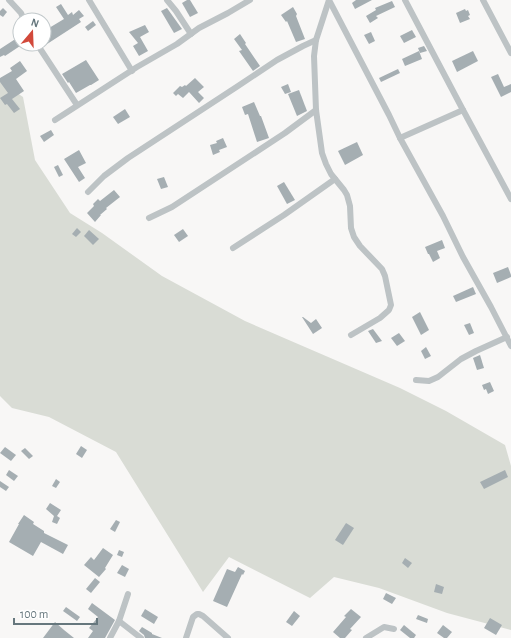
<svg xmlns="http://www.w3.org/2000/svg" width="511" height="638" font-family="'Alegreya Sans',sans-serif">
<style>
.green{fill:#d9dcd5}
.building{fill:#a5aeb2}
.lines{fill:none;stroke-linecap:round;stroke-linejoin:round}
.minor{stroke:#bdc3c5;stroke-width:6}
</style>
<rect width="100%" height="100%" fill="#f8f7f6"/>
<polygon class="green" points="0,81 23,97 35,160 70,213 102,233 162,276 245,321 400,388 446,411 505,445 511,466 511,630 447,613 379,588 334,577 310,598 229,557 203,592 116,452 49,417 12,408 0,396"/>
<g class="building">
<polygon points="187,0 190,0 198,13 190,17 182,3"/>
<polygon points="356,0 372,0 355,9 352,3"/>
<polygon points="392,1 395,7 376,16 378,18 370,23 366,16 376,10 375,8"/>
<polygon points="61,4 68,15 72,12 73,15 79,10 84,16 79,19 81,22 44,46 44,31 64,19 56,7"/>
<polygon points="293,7 297,14 296,16 305,39 296,42 287,21 286,22 281,15"/>
<polygon points="3,8 7,12 3,17 0,15 0,11"/>
<polygon points="167,8 182,29 174,33 161,11"/>
<polygon points="465,9 466,11 468,10 470,15 468,16 470,19 460,23 456,13"/>
<polygon points="93,21 96,25 88,31 85,27"/>
<polygon points="145,25 149,32 140,37 148,51 139,56 133,46 138,43 129,32"/>
<polygon points="412,30 416,37 404,43 400,36"/>
<polygon points="371,32 375,41 369,44 364,35"/>
<polygon points="240,34 246,43 245,44 260,66 253,71 239,51 242,50 234,39"/>
<polygon points="20,36 20,46 5,56 4,55 0,57 0,49"/>
<polygon points="424,46 427,51 420,53 418,48"/>
<polygon points="419,51 422,59 405,66 402,59"/>
<polygon points="473,51 478,61 457,72 452,61"/>
<polygon points="86,60 99,80 91,85 90,85 76,93 69,82 68,83 62,74"/>
<polygon points="20,61 27,71 16,79 24,91 12,99 20,109 14,113 7,104 5,105 0,98 8,93 0,82 0,78 12,71 10,68"/>
<polygon points="398,69 400,73 381,82 379,78"/>
<polygon points="498,74 504,87 511,84 511,92 501,97 491,77"/>
<polygon points="195,78 204,87 198,92 204,98 199,103 189,92 183,98 178,94 176,96 173,93 180,86 182,87 185,85 186,86"/>
<polygon points="288,84 291,92 285,94 281,87"/>
<polygon points="299,90 307,111 297,116 288,94"/>
<polygon points="254,102 260,116 261,116 269,138 257,142 248,114 245,115 242,107"/>
<polygon points="125,109 130,117 118,124 113,117"/>
<polygon points="51,130 54,135 44,142 40,136"/>
<polygon points="223,138 227,147 219,150 220,152 213,155 210,145 217,143 216,141"/>
<polygon points="357,142 363,155 345,165 338,151"/>
<polygon points="79,150 86,163 78,167 85,178 79,182 64,159"/>
<polygon points="58,165 63,175 59,177 54,167"/>
<polygon points="164,177 168,187 161,189 157,179"/>
<polygon points="284,182 295,200 287,204 277,186"/>
<polygon points="114,190 120,197 106,208 107,209 100,215 101,215 95,222 87,213 94,206 93,204 98,199 100,201"/>
<polygon points="77,228 81,232 76,237 72,234"/>
<polygon points="183,229 188,236 179,242 174,235"/>
<polygon points="89,230 99,239 93,245 84,236"/>
<polygon points="442,240 445,248 437,251 440,258 433,262 429,254 428,254 425,247"/>
<polygon points="508,267 511,275 511,277 497,283 493,273"/>
<polygon points="473,287 476,294 456,302 453,296"/>
<polygon points="420,312 429,330 421,335 412,317"/>
<polygon points="302,317 303,317 311,323 316,319 322,328 313,334"/>
<polygon points="470,323 474,333 469,335 464,325"/>
<polygon points="373,329 382,341 376,343 368,331"/>
<polygon points="399,333 405,341 397,346 391,338"/>
<polygon points="426,347 431,356 425,359 421,351"/>
<polygon points="480,355 484,368 477,370 473,358"/>
<polygon points="490,382 494,391 488,394 486,389 484,390 482,385"/>
<polygon points="81,446 87,450 82,458 76,454"/>
<polygon points="5,447 16,455 11,461 0,453"/>
<polygon points="25,448 33,456 29,459 21,451"/>
<polygon points="9,470 18,476 14,481 6,475"/>
<polygon points="505,470 508,477 484,489 480,482"/>
<polygon points="56,479 60,482 56,488 52,486"/>
<polygon points="0,481 9,487 6,491 0,487"/>
<polygon points="50,503 61,510 57,516 60,518 57,524 52,522 54,516 46,509"/>
<polygon points="24,515 34,522 33,524 44,531 44,533 68,545 63,554 41,542 33,556 9,542 19,524 18,524"/>
<polygon points="116,520 120,522 115,532 110,529"/>
<polygon points="346,523 354,528 343,545 335,540"/>
<polygon points="103,548 113,555 105,568 106,569 99,577 84,565 91,557 94,560"/>
<polygon points="119,550 124,552 122,557 117,555"/>
<polygon points="405,558 412,563 408,568 402,563"/>
<polygon points="122,565 129,569 125,577 117,573"/>
<polygon points="238,567 245,571 243,575 242,574 227,607 213,601 227,569 235,572"/>
<polygon points="95,578 100,582 91,593 86,589"/>
<polygon points="436,584 444,587 442,594 434,592"/>
<polygon points="386,593 396,598 392,604 383,599"/>
<polygon points="92,603 115,620 105,638 88,638 93,631 89,628 98,617 88,609"/>
<polygon points="66,607 80,617 77,621 63,611"/>
<polygon points="145,609 158,617 154,624 141,616"/>
<polygon points="351,609 361,617 350,629 352,630 345,638 340,638 333,632 346,617 344,616"/>
<polygon points="294,611 300,616 292,626 286,622"/>
<polygon points="418,615 428,619 427,623 416,619"/>
<polygon points="490,618 502,625 496,635 484,628"/>
<polygon points="55,622 64,630 74,638 43,638"/>
<polygon points="404,625 416,635 414,638 410,638 400,630"/>
<polygon points="443,625 452,632 447,638 444,638 437,633"/>
<polygon points="142,627 152,633 152,634 162,638 145,638 144,635 139,631"/>
</g>
<g class="lines">
<g class="minor">
<polyline points="9,0 21,13 24,20"/>
<polyline points="89,0 132,71"/>
<polyline points="167,0 176,11 191,34"/>
<polyline points="329,0 389,115 400,138 443,216 463,257 491,307 511,346"/>
<polyline points="329,0 316,40 314,56 316,110 322,153 326,164 331,174 344,190 347,195 350,206 351,228 354,237 360,246 382,269 385,276 391,305 389,310 380,318 351,335"/>
<polyline points="483,0 511,53"/>
<polyline points="37,44 77,105"/>
<polyline points="463,110 511,199"/>
<polyline points="55,120 137,67 177,44 199,28 228,13 250,0"/>
<polyline points="400,138 463,110 405,0"/>
<polyline points="88,192 104,176 128,158 238,86 277,60 303,46 316,40"/>
<polyline points="149,218 172,207 285,133 316,110"/>
<polyline points="233,248 284,215 335,179"/>
<polyline points="416,380 429,381 438,377 461,359 476,351 507,337"/>
<polyline points="119,621 141,638"/>
<polyline points="110,638 119,621 128,594"/>
<polyline points="186,638 193,617 197,614 199,614 203,616 228,638"/>
<polyline points="366,638 384,627 394,629"/>
</g>
</g>
<g transform="translate(32 32) rotate(19)"><circle r="19" fill="#ffffff" stroke="#c2c9cb"/>
<path d="M0-3L7 15L0 10L-7 15Z" fill="#d2493b"/>
<text y="-6" font-size="11" font-weight="bold" text-anchor="middle" fill="#66777d">N</text>
</g>
<path d="M14 618v6h83v-6" fill="none" stroke="#66777d" stroke-width="2"/>
<text x="20" y="618" font-size="12" fill="#66777d" stroke="#ffffff" stroke-width="3" paint-order="stroke">100 m</text>
</svg>
